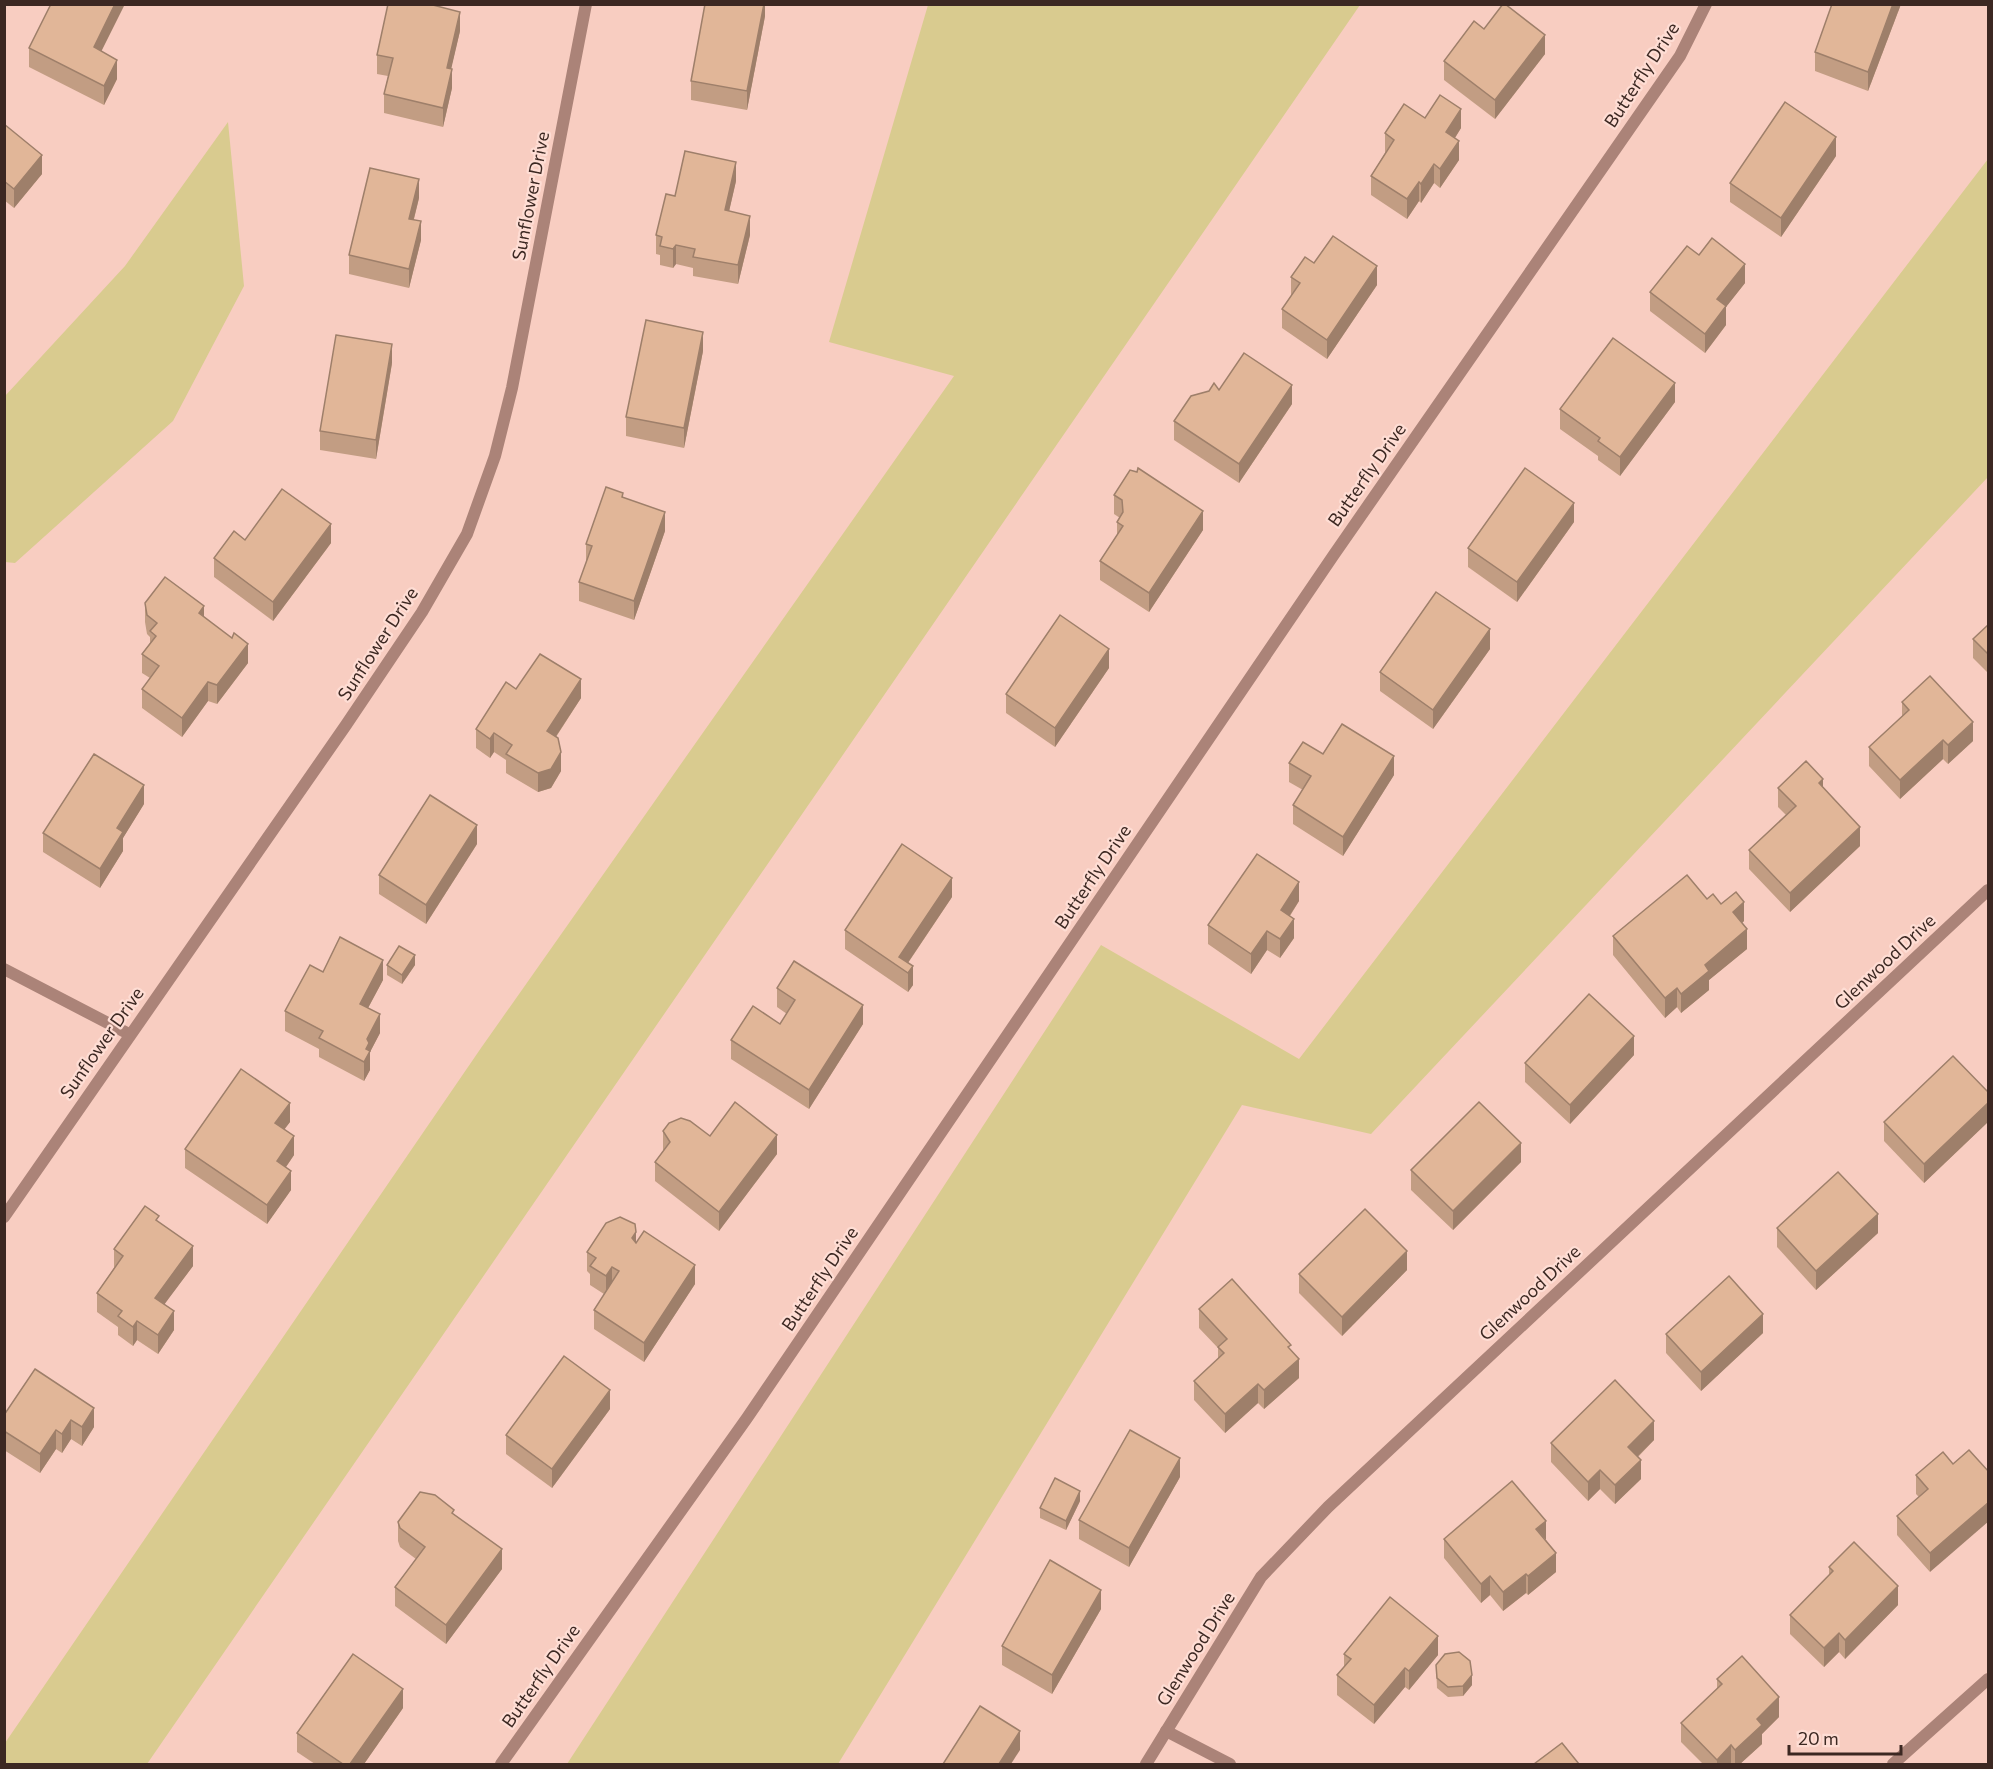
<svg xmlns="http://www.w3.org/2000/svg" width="1993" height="1769" font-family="Commissioner,sans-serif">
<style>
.green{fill:#d9cb8f}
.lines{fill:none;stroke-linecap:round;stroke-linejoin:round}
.minor{stroke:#ab8378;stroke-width:12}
.wall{fill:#c29d83}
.shaded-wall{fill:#9e7f6a}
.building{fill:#e1b698;stroke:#9e7f6a;stroke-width:1.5}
.labels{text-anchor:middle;stroke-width:4.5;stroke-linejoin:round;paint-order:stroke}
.street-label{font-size:18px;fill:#3c2822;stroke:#feddd4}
</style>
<rect width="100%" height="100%" fill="#f8cdc1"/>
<g class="green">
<polygon points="928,5 1360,5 147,1764 5,1764 5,1743 481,1048 954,376 829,342"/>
<polygon points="228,122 244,286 173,421 15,563 5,562 5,396 125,266"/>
<polygon points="1988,159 1988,477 1371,1134 1242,1105 838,1764 567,1764 1101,945 1299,1059"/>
</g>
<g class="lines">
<g class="minor">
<polyline points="4,969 129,1034"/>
<polyline points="4,1217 346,725 422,612 467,534 495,456 512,388 586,4"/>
<polyline points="1166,1731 1230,1764"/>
<polyline points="501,1764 747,1418 1333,556 1680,56 1706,4"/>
<polyline points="1146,1764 1261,1577 1328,1507 1988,890"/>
<polyline points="1893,1764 1988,1679"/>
</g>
</g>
<g class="wall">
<polygon points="124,4 101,51 117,79 104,105 29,67 29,48"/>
<polygon points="765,4 765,16 747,110 691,100 691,81"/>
<polygon points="1901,4 1868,91 1815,71 1815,52"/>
<polygon points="1484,29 1545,54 1495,119 1444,80 1444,61"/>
<polygon points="460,31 451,68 452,88 443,127 384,113 384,94 388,76 377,74 377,55"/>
<polygon points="1425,118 1461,128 1455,138 1459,160 1440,188 1434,183 1421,203 1419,201 1407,219 1371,195 1371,176 1385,153 1385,133"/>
<polygon points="4,124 42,174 14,208 4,200"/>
<polygon points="1836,156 1781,237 1730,202 1730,183"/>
<polygon points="736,181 729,211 750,235 738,284 693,276 693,268 676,264 673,268 660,265 660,255 656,254 656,235 675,196"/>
<polygon points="419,198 414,219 421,240 409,288 349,274 349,255"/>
<polygon points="1699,255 1745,283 1726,307 1726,325 1705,353 1650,311 1650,292"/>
<polygon points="1314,263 1377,285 1327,359 1282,328 1282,309 1291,296 1291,277"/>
<polygon points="703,351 684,448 626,436 626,417"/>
<polygon points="392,363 376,459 320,450 320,431"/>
<polygon points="1219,390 1292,404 1239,483 1174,440 1174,421 1209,391"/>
<polygon points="1675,402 1620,476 1598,460 1598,456 1560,429 1560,409"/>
<polygon points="1114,495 1203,530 1149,612 1100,580 1100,561 1117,535 1117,522 1120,518 1114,514"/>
<polygon points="1574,522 1517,602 1468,567 1468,548"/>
<polygon points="665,531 634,620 579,601 579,582 586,563 586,544"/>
<polygon points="245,540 331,543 273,621 214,577 214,558"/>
<polygon points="145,603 204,617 248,663 217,704 208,701 182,737 142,708 142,689 150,678 142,673 142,654 150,643 150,637 147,634 145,622"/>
<polygon points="1989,624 1989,674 1973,658 1973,639"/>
<polygon points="1490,649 1433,729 1380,691 1380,672"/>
<polygon points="1109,668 1055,747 1006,713 1006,694"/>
<polygon points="516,689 581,698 556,737 561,771 551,788 538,792 506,773 506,760 494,752 490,758 476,748 476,729"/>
<polygon points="1902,702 1973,741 1948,764 1943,759 1900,799 1869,766 1869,747 1902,716"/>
<polygon points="1323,754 1394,775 1343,856 1293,824 1293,805 1303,790 1289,782 1289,763"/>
<polygon points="1778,788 1823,788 1860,846 1790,912 1749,869 1749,850 1786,815 1778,807"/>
<polygon points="144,804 123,838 123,851 100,888 43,852 43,833"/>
<polygon points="477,844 426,924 379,894 379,875"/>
<polygon points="952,897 908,963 913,985 908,992 845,949 845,930"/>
<polygon points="1707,899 1721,904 1744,921 1742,923 1747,949 1709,980 1709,990 1681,1013 1677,1007 1665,1018 1613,955 1613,936"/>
<polygon points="1299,901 1290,916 1294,938 1280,958 1267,950 1251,974 1208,944 1208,925"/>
<polygon points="387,965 415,965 402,984 387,975"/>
<polygon points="323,972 383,980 368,1008 380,1033 370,1052 370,1070 364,1081 319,1057 319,1049 285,1031 285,1011"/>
<polygon points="777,988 863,1024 809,1109 731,1059 731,1040 780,1024 787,1014 777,1007"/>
<polygon points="1634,1055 1570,1124 1525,1082 1525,1063"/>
<polygon points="1989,1093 1989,1121 1924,1183 1884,1141 1884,1122"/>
<polygon points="290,1122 284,1129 294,1155 286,1167 291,1190 267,1224 185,1168 185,1149"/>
<polygon points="663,1131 777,1154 719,1231 655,1181 655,1162 663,1151"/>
<polygon points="1521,1162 1453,1230 1411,1190 1411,1170"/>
<polygon points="159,1222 193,1266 164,1304 174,1330 158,1354 137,1340 133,1346 118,1335 118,1327 97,1312 97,1293 114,1268 114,1249"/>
<polygon points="1777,1228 1878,1233 1816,1290 1777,1247"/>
<polygon points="636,1243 695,1284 644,1362 594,1329 594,1310 604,1294 590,1285 590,1274 587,1271 587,1252"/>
<polygon points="1407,1270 1342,1336 1299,1293 1299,1274"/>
<polygon points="1199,1309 1291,1351 1299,1378 1264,1409 1258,1403 1225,1433 1194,1400 1194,1381 1218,1359 1218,1348 1199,1328"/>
<polygon points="1763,1333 1701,1391 1666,1353 1666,1334"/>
<polygon points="35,1369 94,1427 82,1446 71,1439 62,1453 56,1449 40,1473 4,1450 4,1415"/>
<polygon points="610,1409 552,1488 506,1454 506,1435"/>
<polygon points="1654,1440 1638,1457 1641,1479 1615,1504 1600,1489 1588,1501 1551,1462 1551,1443"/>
<polygon points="1943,1452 1930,1572 1897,1535 1897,1516 1919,1497 1916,1494 1916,1475"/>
<polygon points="1180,1477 1129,1567 1079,1539 1079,1520"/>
<polygon points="1080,1501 1066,1530 1040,1518 1040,1508"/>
<polygon points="454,1515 502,1569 446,1644 395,1606 395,1587 416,1559 400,1547 398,1541 398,1522"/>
<polygon points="1444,1539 1546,1540 1556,1572 1528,1595 1526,1593 1503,1611 1490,1595 1481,1603 1444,1558"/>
<polygon points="1829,1567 1898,1605 1845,1659 1839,1652 1824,1667 1790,1634 1790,1615 1829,1576"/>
<polygon points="1101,1609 1052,1694 1002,1665 1002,1646"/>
<polygon points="1344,1654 1438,1655 1409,1690 1405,1687 1374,1724 1337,1695 1337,1675 1344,1667"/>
<polygon points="1436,1665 1472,1685 1463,1696 1448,1697 1437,1688"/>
<polygon points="1717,1679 1779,1717 1762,1734 1762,1744 1740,1764 1703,1764 1681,1742 1681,1723 1717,1689"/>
<polygon points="403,1708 364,1764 315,1764 297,1752 297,1733"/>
</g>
<g class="shaded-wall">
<polygon points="115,4 124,4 124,6 94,66 94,47"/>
<polygon points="764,4 765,4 765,16 747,110 747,91"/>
<polygon points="1893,4 1901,4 1868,91 1868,72"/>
<polygon points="460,12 460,31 447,87 447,68"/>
<polygon points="1545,35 1545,54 1495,119 1495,100"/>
<polygon points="117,60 117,79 104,105 104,86"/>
<polygon points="452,69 452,88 443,127 443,108"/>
<polygon points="1461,109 1461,128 1446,152 1446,132"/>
<polygon points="1836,137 1836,156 1781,237 1781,218"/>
<polygon points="1459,141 1459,160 1440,188 1440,169"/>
<polygon points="42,155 42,174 14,208 14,189"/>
<polygon points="736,162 736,181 725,229 725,210"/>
<polygon points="1434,164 1434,183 1421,203 1421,184"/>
<polygon points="419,179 419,198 409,238 409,219"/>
<polygon points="1419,182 1419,201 1407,219 1407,199"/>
<polygon points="750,216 750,235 738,284 738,265"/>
<polygon points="421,221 421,240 409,288 409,269"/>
<polygon points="676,245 676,264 673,268 673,249"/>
<polygon points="1745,264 1745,283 1726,307 1726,325 1705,353 1705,334 1717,299"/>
<polygon points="1377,266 1377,285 1327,359 1327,340"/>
<polygon points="703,332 703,351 684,448 684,428"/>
<polygon points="392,344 392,363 376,459 376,440"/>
<polygon points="1675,383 1675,402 1620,476 1620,457"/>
<polygon points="1292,385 1292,404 1239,483 1239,464"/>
<polygon points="1574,503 1574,522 1517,602 1517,582"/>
<polygon points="1203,511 1203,530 1149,612 1149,593"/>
<polygon points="665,512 665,531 634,620 634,601"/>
<polygon points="331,524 331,543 273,621 273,602"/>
<polygon points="204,606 204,625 199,613"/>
<polygon points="1490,629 1490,649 1433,729 1433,710"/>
<polygon points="248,644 248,663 217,704 217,685"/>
<polygon points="1109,649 1109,668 1055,747 1055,728"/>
<polygon points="581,679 581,698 547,750 547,731"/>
<polygon points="208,682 208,701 182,737 182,718"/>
<polygon points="1973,722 1973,741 1948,764 1948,745"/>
<polygon points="494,733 494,752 490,758 490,739"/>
<polygon points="1943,740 1943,759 1900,799 1900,780"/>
<polygon points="561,752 561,771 551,788 538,792 538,773"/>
<polygon points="1394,756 1394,775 1343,856 1343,837"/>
<polygon points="1823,779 1823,798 1819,783"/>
<polygon points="144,785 144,804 123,838 123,851 100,888 100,869 117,828"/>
<polygon points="477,825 477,844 426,924 426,905"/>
<polygon points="1860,827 1860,846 1790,912 1790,893"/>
<polygon points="952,878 952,897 903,970 899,957"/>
<polygon points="1299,882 1299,901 1281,929 1281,910"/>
<polygon points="1744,902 1744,921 1733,931 1733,912"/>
<polygon points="1294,919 1294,938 1280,958 1280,939"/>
<polygon points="1747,929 1747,949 1709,980 1709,990 1681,1013 1681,994 1705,965"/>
<polygon points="1267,931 1267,950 1251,974 1251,954"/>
<polygon points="415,955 415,965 402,984 402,975"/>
<polygon points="383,960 383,980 360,1023 360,1004"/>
<polygon points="913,966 913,985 908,992 908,973"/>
<polygon points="1677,988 1677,1007 1665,1018 1665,998"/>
<polygon points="863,1005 863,1024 809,1109 809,1090"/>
<polygon points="380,1014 380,1033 370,1052 370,1070 364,1081 364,1062 367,1039"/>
<polygon points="1634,1036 1634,1055 1570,1124 1570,1105"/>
<polygon points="1989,1102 1989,1121 1924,1183 1924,1164"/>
<polygon points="290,1103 290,1122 275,1142 275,1123"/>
<polygon points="777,1135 777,1154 719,1231 719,1212"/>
<polygon points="294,1136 294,1155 277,1180 277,1161"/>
<polygon points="1521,1143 1521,1162 1453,1230 1453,1211"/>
<polygon points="291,1171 291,1190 267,1224 267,1205"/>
<polygon points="1878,1214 1878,1233 1816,1290 1816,1271"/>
<polygon points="636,1232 636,1251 632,1238"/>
<polygon points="193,1246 193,1266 155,1317 155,1298"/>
<polygon points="1407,1251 1407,1270 1342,1336 1342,1317"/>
<polygon points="695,1265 695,1284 644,1362 644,1343"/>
<polygon points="612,1267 612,1286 606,1295 606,1276"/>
<polygon points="174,1311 174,1330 158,1354 158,1335"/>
<polygon points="1763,1314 1763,1333 1701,1391 1701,1372"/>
<polygon points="137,1321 137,1340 133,1346 133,1327"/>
<polygon points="1299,1359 1299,1378 1264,1409 1264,1390"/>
<polygon points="1258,1384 1258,1403 1225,1433 1225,1414"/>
<polygon points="610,1390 610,1409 552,1488 552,1469"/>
<polygon points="94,1408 94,1427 82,1446 82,1427"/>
<polygon points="71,1420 71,1439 62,1453 62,1434"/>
<polygon points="1654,1421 1654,1440 1628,1466 1628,1447"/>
<polygon points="56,1430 56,1449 40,1473 40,1454"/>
<polygon points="1180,1458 1180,1477 1129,1567 1129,1548"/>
<polygon points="1641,1460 1641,1479 1615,1504 1615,1485"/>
<polygon points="1600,1470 1600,1489 1588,1501 1588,1482"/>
<polygon points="1080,1491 1080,1501 1066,1530 1066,1521"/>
<polygon points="1989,1502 1989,1521 1930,1572 1930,1553"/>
<polygon points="1546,1521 1546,1540 1536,1529"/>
<polygon points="502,1549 502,1569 446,1644 446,1625"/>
<polygon points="1556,1553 1556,1572 1528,1595 1528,1576"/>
<polygon points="1526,1574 1526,1593 1503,1611 1503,1592"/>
<polygon points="1490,1576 1490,1595 1481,1603 1481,1584"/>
<polygon points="1898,1586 1898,1605 1845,1659 1845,1640"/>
<polygon points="1101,1590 1101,1609 1052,1694 1052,1675"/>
<polygon points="1839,1633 1839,1652 1824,1667 1824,1648"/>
<polygon points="1438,1636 1438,1655 1409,1690 1409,1671"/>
<polygon points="1405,1668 1405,1687 1374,1724 1374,1705"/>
<polygon points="1472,1675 1472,1685 1463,1696 1463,1686"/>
<polygon points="403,1689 403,1708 364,1764 350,1764"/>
<polygon points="1779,1697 1779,1717 1762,1734 1762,1744 1740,1764 1735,1764 1735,1750 1757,1719"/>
<polygon points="1020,1731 1020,1750 1011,1764 999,1764"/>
<polygon points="1731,1745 1731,1764 1717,1764 1717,1760"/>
</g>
<g class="building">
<polygon points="51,4 115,4 94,47 117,60 104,86 29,48"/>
<polygon points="388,4 429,4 460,12 447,68 452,69 443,108 384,94 393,58 377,55"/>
<polygon points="705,4 764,4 747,91 691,81"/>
<polygon points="1503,4 1505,4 1545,35 1495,100 1444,61 1474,21 1484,29"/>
<polygon points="1832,4 1893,4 1868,72 1815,52"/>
<polygon points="1440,95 1461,109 1446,132 1459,141 1440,169 1434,164 1421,184 1419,182 1407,199 1371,176 1394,140 1385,133 1404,104 1425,118"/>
<polygon points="1785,102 1836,137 1781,218 1730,183"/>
<polygon points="4,124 42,155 14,189 4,181"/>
<polygon points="685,151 736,162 725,210 750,216 738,265 693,257 695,249 676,245 673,249 660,246 662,237 656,235 666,194 675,196"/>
<polygon points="370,168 419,179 409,219 421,221 409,269 349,255"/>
<polygon points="1333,236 1377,266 1327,340 1282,309 1300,283 1291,277 1305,257 1314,263"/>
<polygon points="1712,238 1745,264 1717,299 1726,306 1705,334 1650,292 1687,246 1699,255"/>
<polygon points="646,320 703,332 684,428 626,417"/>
<polygon points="336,335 392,344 376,440 320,431"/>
<polygon points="1613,338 1675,383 1620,457 1598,441 1600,438 1560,409"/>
<polygon points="1244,353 1292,385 1239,464 1174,421 1191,396 1209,391 1214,383 1219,390"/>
<polygon points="1138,468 1203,511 1149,593 1100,561 1123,526 1117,522 1123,512 1122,500 1114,495 1130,470 1137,472"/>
<polygon points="1525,468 1574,503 1517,582 1468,548"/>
<polygon points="606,487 623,493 622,497 665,512 634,601 579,582 592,546 586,544"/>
<polygon points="282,489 331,524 273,602 214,558 234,531 245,540"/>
<polygon points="165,577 204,606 199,613 232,638 234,633 248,644 217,685 208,682 182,718 142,689 159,666 142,654 156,636 150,631 157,623 147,615 145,603"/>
<polygon points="1436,592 1490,629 1433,710 1380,672"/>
<polygon points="1060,615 1109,649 1055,728 1006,694"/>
<polygon points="1989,624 1989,655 1973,639"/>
<polygon points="540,654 581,679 547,731 558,738 561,752 551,769 538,773 506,754 512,745 494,733 490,739 476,729 506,682 516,689"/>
<polygon points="1930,676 1973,722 1948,745 1943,740 1900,780 1869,747 1909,710 1902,702"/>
<polygon points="1342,724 1394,756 1343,837 1293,805 1311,776 1289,763 1303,742 1323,754"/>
<polygon points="94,754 144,785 117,828 123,832 100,869 43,833"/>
<polygon points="1806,761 1823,779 1819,783 1860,827 1790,893 1749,850 1796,806 1778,788"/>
<polygon points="430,795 477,825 426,905 379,875"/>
<polygon points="902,844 952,878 899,957 913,966 908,973 845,930"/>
<polygon points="1257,854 1299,882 1281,910 1294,919 1280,939 1267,931 1251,954 1208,925"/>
<polygon points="1687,875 1707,899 1713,894 1721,904 1736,892 1744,902 1733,912 1747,929 1705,965 1709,971 1681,994 1677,988 1665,998 1613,936"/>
<polygon points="340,937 383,960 360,1004 380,1014 367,1039 369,1043 366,1049 370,1051 364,1062 319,1038 323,1031 285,1011 310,965 323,972"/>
<polygon points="399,946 415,955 402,975 387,965"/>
<polygon points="794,961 863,1005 809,1090 731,1040 753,1006 780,1024 795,1000 777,988"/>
<polygon points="1589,994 1634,1036 1570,1105 1525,1063"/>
<polygon points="1953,1056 1989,1093 1989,1102 1924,1164 1884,1122"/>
<polygon points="241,1069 290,1103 275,1123 294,1136 277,1161 291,1171 267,1205 185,1149"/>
<polygon points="735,1102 777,1135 719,1212 655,1162 670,1142 663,1131 669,1123 681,1118 690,1121 710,1136"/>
<polygon points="1479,1102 1521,1143 1453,1211 1411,1170"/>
<polygon points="1838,1172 1878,1214 1816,1271 1777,1228"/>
<polygon points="145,1206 159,1216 156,1220 193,1246 155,1298 174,1311 158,1335 137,1321 133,1327 118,1316 122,1311 97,1293 123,1256 114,1249"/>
<polygon points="1365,1209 1407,1251 1342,1317 1299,1274"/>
<polygon points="620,1217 635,1224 636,1232 632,1238 636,1243 644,1231 695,1265 644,1343 594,1310 619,1271 612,1267 606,1276 590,1266 596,1258 587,1252 606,1223"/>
<polygon points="1729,1276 1763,1314 1701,1372 1666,1334"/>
<polygon points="1232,1279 1291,1345 1288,1347 1299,1359 1264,1390 1258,1384 1225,1414 1194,1381 1224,1353 1218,1347 1227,1339 1199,1309"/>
<polygon points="564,1356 610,1390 552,1469 506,1435"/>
<polygon points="35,1369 94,1408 82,1427 71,1420 62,1434 56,1430 40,1454 4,1431 4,1415"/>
<polygon points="1615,1380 1654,1421 1628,1447 1641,1460 1615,1485 1600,1470 1588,1482 1551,1443"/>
<polygon points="1130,1430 1180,1458 1129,1548 1079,1520"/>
<polygon points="1969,1450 1989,1472 1989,1502 1930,1553 1897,1516 1928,1489 1916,1475 1943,1452 1953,1464"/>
<polygon points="1055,1478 1080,1491 1066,1521 1040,1508"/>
<polygon points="1512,1481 1546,1521 1536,1529 1556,1553 1528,1576 1526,1574 1503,1592 1490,1576 1481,1584 1444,1539"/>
<polygon points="420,1492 435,1495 454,1510 452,1513 502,1549 446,1625 395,1587 425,1547 400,1528 398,1522"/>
<polygon points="1854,1542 1898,1586 1845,1640 1839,1633 1824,1648 1790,1615 1833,1571 1829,1567"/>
<polygon points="1050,1560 1101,1590 1052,1675 1002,1646"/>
<polygon points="1390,1597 1438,1636 1409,1671 1405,1668 1374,1705 1337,1675 1351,1659 1344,1654"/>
<polygon points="1459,1652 1470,1661 1472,1675 1463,1686 1448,1687 1437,1678 1436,1665 1445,1654"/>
<polygon points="353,1654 403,1689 350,1764 343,1764 297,1733"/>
<polygon points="1742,1656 1779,1697 1757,1719 1762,1725 1735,1750 1731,1745 1717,1760 1681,1723 1722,1684 1717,1679"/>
<polygon points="980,1706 1020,1731 999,1764 943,1764"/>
<polygon points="1562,1743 1579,1764 1534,1764"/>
</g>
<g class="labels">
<g class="street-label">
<text transform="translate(1642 75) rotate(-57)" y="6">Butterfly Drive</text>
<text transform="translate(531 196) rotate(-79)" y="6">Sunflower Drive</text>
<text transform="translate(1367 475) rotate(-55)" y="6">Butterfly Drive</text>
<text transform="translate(378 644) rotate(-57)" y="6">Sunflower Drive</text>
<text transform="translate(1093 877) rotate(-56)" y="6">Butterfly Drive</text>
<text transform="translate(1885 962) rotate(-43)" y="6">Glenwood Drive</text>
<text transform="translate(102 1043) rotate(-55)" y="6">Sunflower Drive</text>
<text transform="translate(820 1279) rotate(-56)" y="6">Butterfly Drive</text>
<text transform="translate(1530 1293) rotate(-43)" y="6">Glenwood Drive</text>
<text transform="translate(1196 1649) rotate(-58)" y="6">Glenwood Drive</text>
<text transform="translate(541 1676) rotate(-55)" y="6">Butterfly Drive</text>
</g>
</g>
<rect width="1993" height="1769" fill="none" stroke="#3c2822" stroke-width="12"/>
<path d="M1789 1745v9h112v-9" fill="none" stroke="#3c2822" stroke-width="3"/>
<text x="1798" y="1745" font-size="18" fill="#3c2822" stroke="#feddd4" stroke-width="4.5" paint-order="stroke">20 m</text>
</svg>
